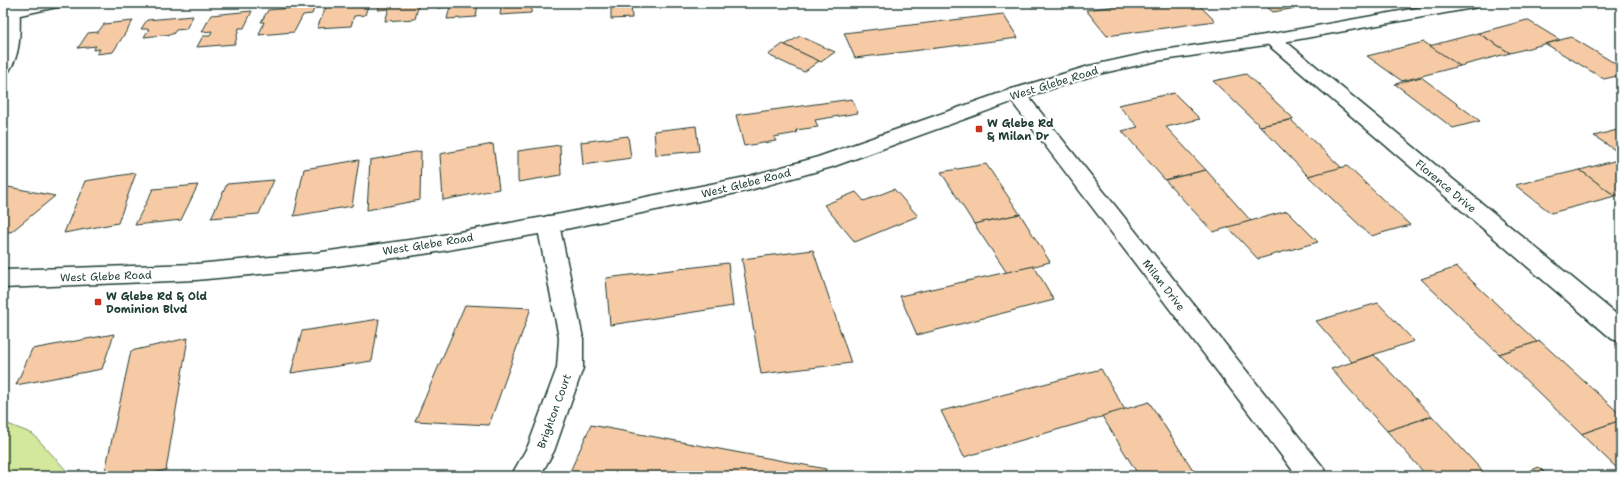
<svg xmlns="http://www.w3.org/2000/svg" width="1624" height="479" font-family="'Shantell Sans',sans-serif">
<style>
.green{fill:#d4e89c;stroke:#7a9268}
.building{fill:#f6caa5;stroke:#1f3d34}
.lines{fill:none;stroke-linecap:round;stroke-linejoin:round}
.minor-casing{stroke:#1f3d34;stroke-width:3}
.tertiary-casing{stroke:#1f3d34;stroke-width:3}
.secondary-casing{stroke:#1f3d34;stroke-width:3}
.minor{fill:#fff;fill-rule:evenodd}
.tertiary{fill:#fff;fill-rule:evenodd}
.secondary{fill:#fff;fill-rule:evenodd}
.poi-dot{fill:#c8321e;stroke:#fff;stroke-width:1.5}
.labels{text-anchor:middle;stroke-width:4;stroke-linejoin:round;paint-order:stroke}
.street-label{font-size:11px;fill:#1f3d34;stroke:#fff}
.poi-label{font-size:11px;font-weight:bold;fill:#1f3d34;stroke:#fff;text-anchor:start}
</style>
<rect width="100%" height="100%" fill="#fff"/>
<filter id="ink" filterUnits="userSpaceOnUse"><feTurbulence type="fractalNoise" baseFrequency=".025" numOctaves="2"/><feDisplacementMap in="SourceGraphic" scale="8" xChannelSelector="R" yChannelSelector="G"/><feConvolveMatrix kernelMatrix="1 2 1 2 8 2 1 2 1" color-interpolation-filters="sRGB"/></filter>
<g filter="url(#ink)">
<polygon class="green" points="3,422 33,434 67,471 61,476 3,476"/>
<g class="building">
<polygon points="354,3 369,3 365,15 354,16 351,26 317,28 327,5"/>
<polygon points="380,3 419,3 415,19 385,21 389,9 378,10"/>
<polygon points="438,3 478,3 476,17 447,19 450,7 437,8"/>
<polygon points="502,3 532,3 531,13 500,15"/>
<polygon points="606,3 631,3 632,18 611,19 611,4"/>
<polygon points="1140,3 1197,3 1215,21 1107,36 1086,10"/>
<polygon points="1262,3 1324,3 1273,12"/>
<polygon points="315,6 312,14 303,15 294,32 259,35 264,22 261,22 268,10"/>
<polygon points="252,11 244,28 239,28 235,44 197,47 203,36 210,36 212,31 202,32 211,15"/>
<polygon points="1003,14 1018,38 855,58 844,33"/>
<polygon points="193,16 186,29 176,30 173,34 144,37 149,29 141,29 147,20"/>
<polygon points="1527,20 1560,40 1510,53 1478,33"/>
<polygon points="133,21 113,52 97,54 100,49 93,50 96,46 78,48 88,33 98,32 104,24"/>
<polygon points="1478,33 1510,53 1460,66 1429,46"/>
<polygon points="800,36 835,52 821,62 785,45"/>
<polygon points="1571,37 1621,67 1621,75 1604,79 1546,44"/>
<polygon points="1424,42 1460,66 1402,81 1367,56"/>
<polygon points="783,44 785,45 819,61 804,72 768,55"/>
<polygon points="1246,74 1294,119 1260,126 1213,81"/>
<polygon points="1421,77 1480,121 1453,128 1395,84"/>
<polygon points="1174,93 1200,119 1166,127 1206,170 1165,180 1122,131 1138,127 1118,105"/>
<polygon points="852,99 858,113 815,120 818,127 796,130 797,133 774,137 776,141 744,146 736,115"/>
<polygon points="1291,120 1342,168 1308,176 1260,126"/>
<polygon points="696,126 699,151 656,155 654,131"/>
<polygon points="1621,129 1621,154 1594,136"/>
<polygon points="628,136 631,158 583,165 581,142"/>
<polygon points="493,144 499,189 443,200 440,154"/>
<polygon points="560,145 561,175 518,182 518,151"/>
<polygon points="421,151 420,200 367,210 370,160"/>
<polygon points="1621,159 1621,194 1615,196 1580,170"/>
<polygon points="359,160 352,206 294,216 304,169"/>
<polygon points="986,164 1020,214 974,224 941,172"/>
<polygon points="1347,166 1410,225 1371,236 1308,176"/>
<polygon points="1206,170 1251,221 1213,232 1165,180"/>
<polygon points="1580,170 1615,196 1551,213 1515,185"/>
<polygon points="136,173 118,223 64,233 85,181"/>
<polygon points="274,180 259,214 211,218 227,184"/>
<polygon points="198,185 181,220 135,225 153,189"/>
<polygon points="3,186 55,196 11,232 3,231"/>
<polygon points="894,189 918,216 855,242 824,205 856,192 864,201"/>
<polygon points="1287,211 1318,242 1258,259 1228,227"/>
<polygon points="1020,214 1050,262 1007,273 974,224"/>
<polygon points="813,250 851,363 761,374 742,259"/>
<polygon points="728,263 733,306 610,325 606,278"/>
<polygon points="1034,266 1054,300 917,335 900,296"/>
<polygon points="1457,267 1537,342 1499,354 1421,279"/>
<polygon points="1378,303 1414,341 1352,362 1316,321"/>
<polygon points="465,305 531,308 489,425 415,421"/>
<polygon points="379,319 372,361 291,373 302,331"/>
<polygon points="114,334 102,369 16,385 32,349"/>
<polygon points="188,338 166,470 143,476 104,476 131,351"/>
<polygon points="1540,341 1621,415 1621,420 1581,434 1499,354"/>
<polygon points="1374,355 1432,416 1387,431 1331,369"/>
<polygon points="1101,369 1125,410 964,457 941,411"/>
<polygon points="1149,402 1197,476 1139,476 1102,416"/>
<polygon points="1432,416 1487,476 1427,476 1387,431"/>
<polygon points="1621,420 1621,472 1581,434"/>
<polygon points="591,425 826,469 824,476 568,476"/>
<polygon points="1539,467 1548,476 1517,476"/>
</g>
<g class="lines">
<g class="minor-casing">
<g id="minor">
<polygon points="31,3 64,3 62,6 11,17 5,16 3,12 5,8"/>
<polygon points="1272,34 1278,35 1621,318 1621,342 1612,339 1266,43 1263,39 1266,35"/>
<polygon points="1016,88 1023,90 1323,467 1327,476 1297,476 1009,98 1007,94 1009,90"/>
<polygon points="548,216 556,219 559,224 583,338 583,368 554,451 540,476 511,476 528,446 557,368 559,338 537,224 540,219"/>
</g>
</g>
<g class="tertiary-casing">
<path id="tertiary" d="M 4,3 L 20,3 C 19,25 23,51 9,71 L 3,72 Z"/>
</g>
<g class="secondary-casing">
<polygon id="secondary" points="1445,3 1481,3 1479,6 1473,8 1272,44 1157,61 1094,75 1023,98 832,167 746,191 561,230 431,253 315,269 196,280 3,288 3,270 196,264 315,253 431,237 561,214 746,177 818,157 1009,90 1089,66 1157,51 1272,34"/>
</g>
<use href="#minor" class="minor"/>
<use href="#tertiary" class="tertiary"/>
<use href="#secondary" class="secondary"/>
</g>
</g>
<g class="poi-dot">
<rect x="975" y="125" width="8" height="8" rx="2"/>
<rect x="94" y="298" width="8" height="8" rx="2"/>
</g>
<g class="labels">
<g class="street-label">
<text transform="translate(1054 83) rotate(-17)" y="4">West Glebe Road</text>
<text transform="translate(746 183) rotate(-14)" y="4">West Glebe Road</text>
<text transform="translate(1446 186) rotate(40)" y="4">Florence Drive</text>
<text transform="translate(428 244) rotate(-9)" y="4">West Glebe Road</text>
<text transform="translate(106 276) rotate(-2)" y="4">West Glebe Road</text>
<text transform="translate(1164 285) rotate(52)" y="4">Milan Drive</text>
<text transform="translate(554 411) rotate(-70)" y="4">Brighton Court</text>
</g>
<g class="poi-label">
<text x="987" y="127">W Glebe Rd<tspan x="987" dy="13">&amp; Milan Dr</tspan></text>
<text x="106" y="300">W Glebe Rd &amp; Old<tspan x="106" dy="13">Dominion Blvd</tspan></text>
</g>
</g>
<rect width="1624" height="479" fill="none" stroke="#fff" stroke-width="16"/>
<rect x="8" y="8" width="1608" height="463" fill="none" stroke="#1f3d34" stroke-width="1.5" filter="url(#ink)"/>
</svg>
